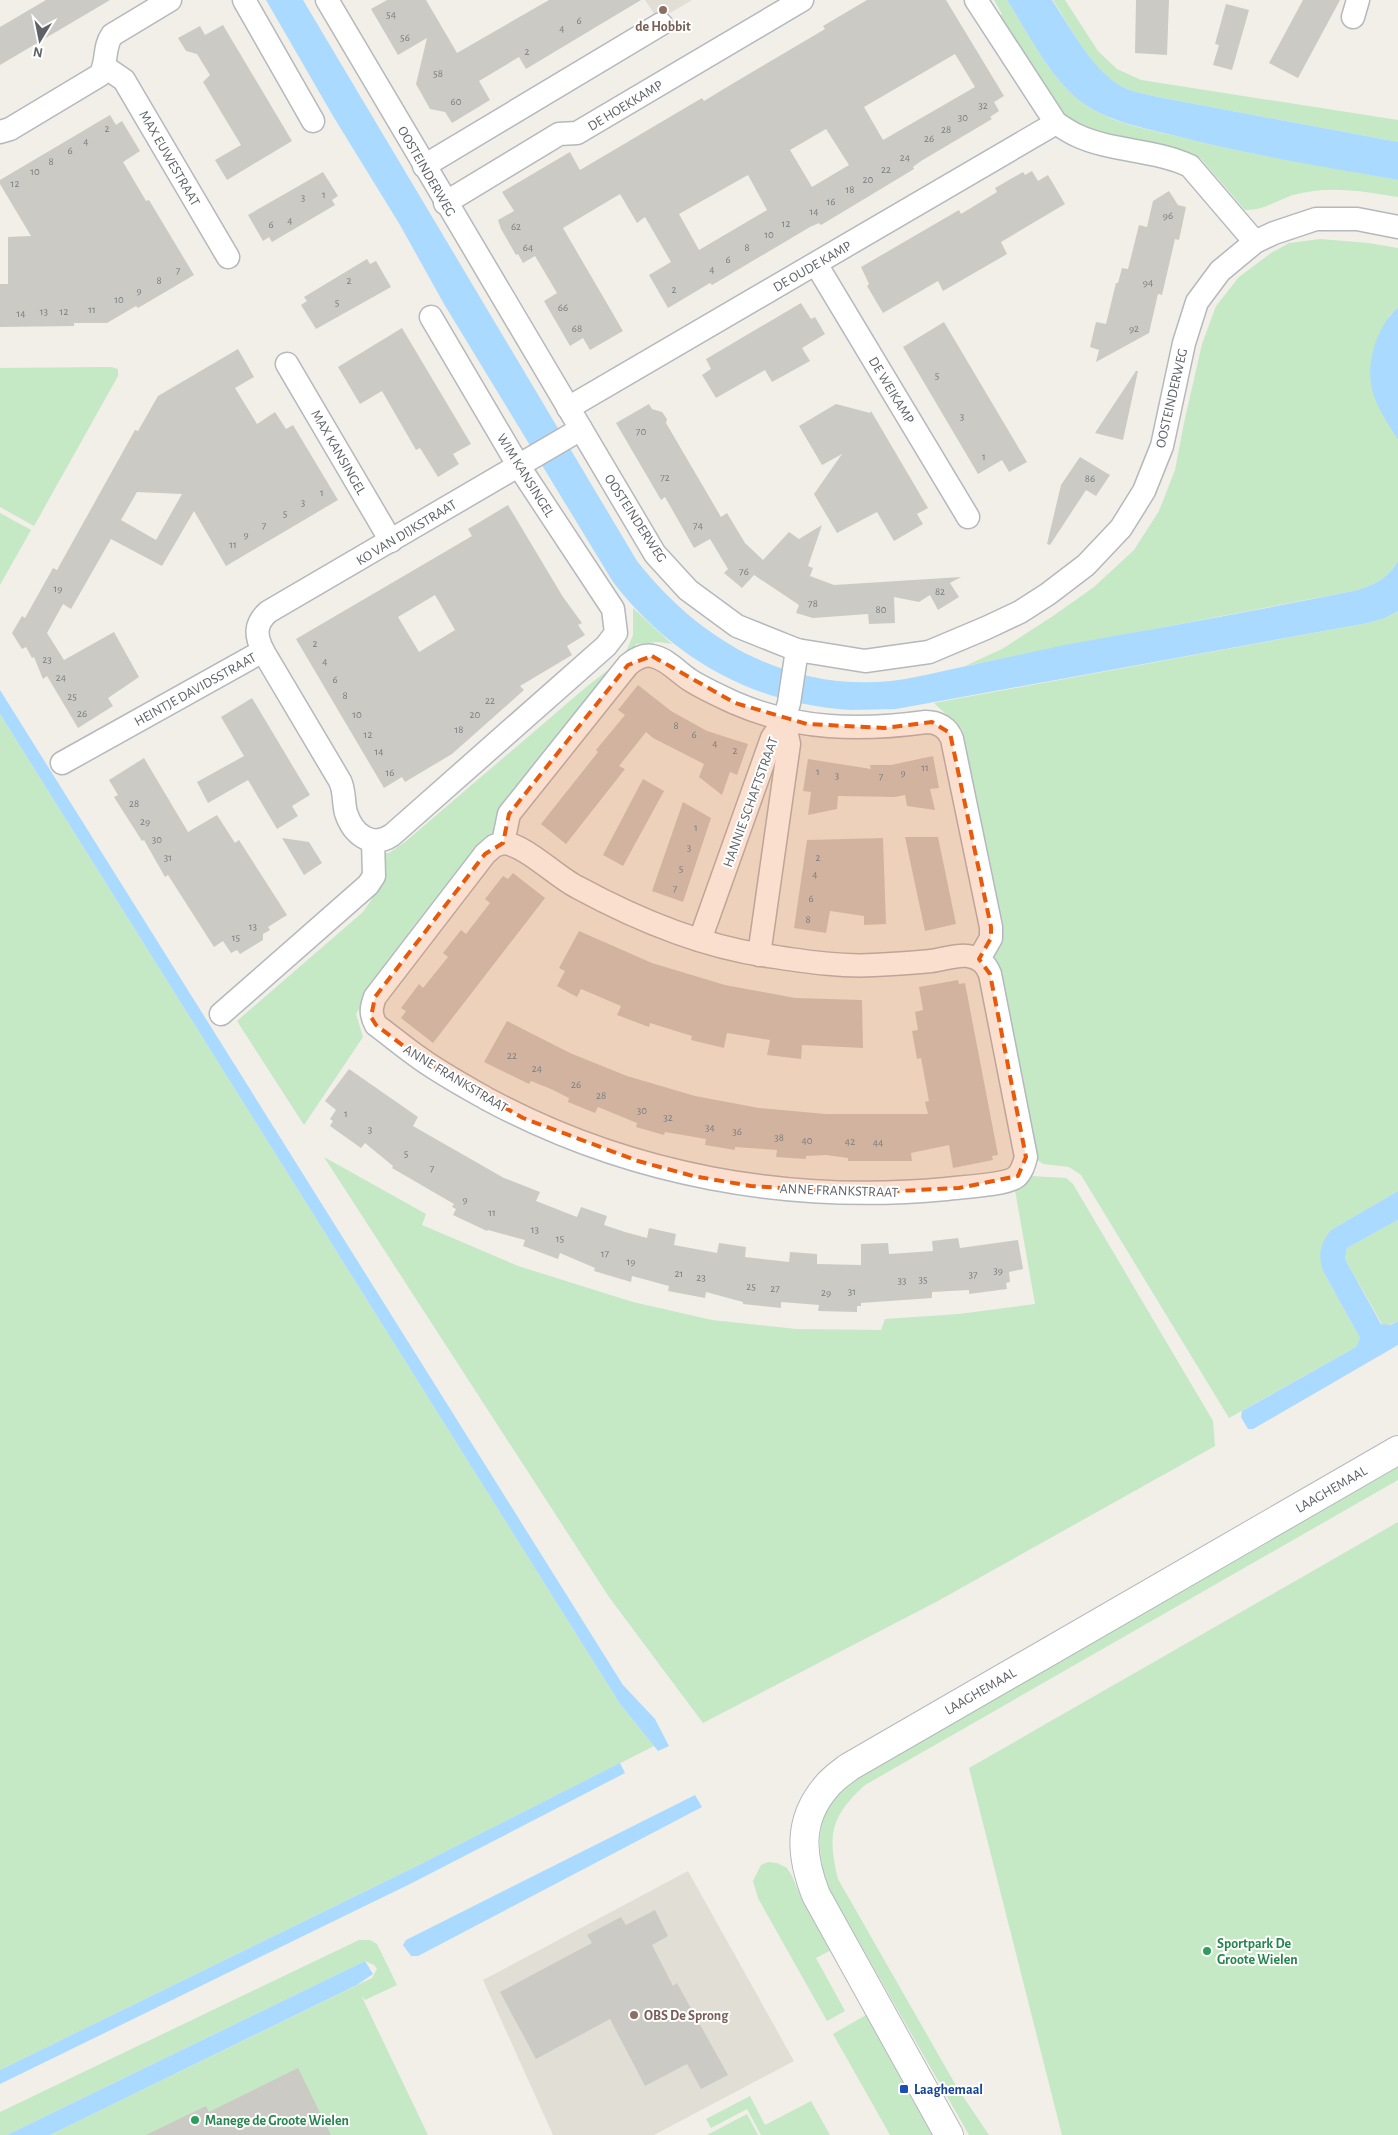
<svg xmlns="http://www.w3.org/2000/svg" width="1398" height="2135" font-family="'Alegreya Sans',sans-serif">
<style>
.education{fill:#e1ded6}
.green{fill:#c5e8c5}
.water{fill:#aadaff}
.building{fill:#cccac5;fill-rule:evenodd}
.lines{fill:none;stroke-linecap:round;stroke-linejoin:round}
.minor-casing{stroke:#b5b8bc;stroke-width:25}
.tertiary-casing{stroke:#b5b8bc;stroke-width:30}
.minor{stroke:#fff;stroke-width:22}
.tertiary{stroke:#fff;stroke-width:28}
.marked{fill:#e8590c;fill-opacity:0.2;stroke:#e8590c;stroke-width:4;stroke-dasharray:10 6;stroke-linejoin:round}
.education-dot{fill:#8d6e63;stroke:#fff;stroke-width:2}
.leisure-dot{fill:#2e9e5b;stroke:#fff;stroke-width:2}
.transit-dot{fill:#1a4fb4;stroke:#fff;stroke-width:2}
.labels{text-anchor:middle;stroke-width:4;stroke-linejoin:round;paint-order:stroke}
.number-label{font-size:11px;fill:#7a7d7f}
.education-label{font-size:14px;font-weight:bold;fill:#785e54;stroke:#fff}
.street-label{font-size:14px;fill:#5f6368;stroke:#fff}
.leisure-label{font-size:14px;font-weight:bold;fill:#27864d;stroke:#fff;text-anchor:start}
.transit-label{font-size:14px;font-weight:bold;fill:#164399;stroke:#fff;text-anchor:start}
</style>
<rect width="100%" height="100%" fill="#f1efe8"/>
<g class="education">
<polygon points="645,0 692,0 658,20"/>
<polygon points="688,1871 794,2061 654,2135 553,2135 483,1980"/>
</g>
<g class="green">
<path d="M 994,0 L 1007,0 C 1028,33 1051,80 1083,103 C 1109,122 1141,128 1171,135 C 1246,154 1323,166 1398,180 L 1398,197 C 1363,191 1328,185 1293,195 C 1278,200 1262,211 1245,210 L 1201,159 L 1192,153 L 1088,128 L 1071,119 L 1057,108 L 998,17 L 1002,14 Z"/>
<path d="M 1053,0 L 1065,0 L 1098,51 L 1117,69 L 1141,80 L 1398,120 L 1398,142 L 1163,98 C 1151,95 1136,93 1125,88 C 1094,75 1071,28 1053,0 Z"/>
<path d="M 1320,239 L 1368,243 L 1398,248 L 1398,307 L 1389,316 L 1385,417 L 1398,440 L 1398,561 C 1388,578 1376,584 1358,590 L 1064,646 L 965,666 L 1002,649 L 1053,616 L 1094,587 L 1134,550 L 1159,511 L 1175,470 L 1184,423 L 1202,344 L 1216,306 L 1239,277 L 1271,253 L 1289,243 Z"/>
<polygon points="111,367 118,369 118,376 34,526 0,507 0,368"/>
<polygon points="0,513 31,530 0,585"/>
<path d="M 633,608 L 672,644 L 659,642 L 636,644 L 493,837 L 481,842 L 387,967 L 356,1014 L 363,1037 L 304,1125 L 237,1021 L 363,912 C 380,889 381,881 381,853 L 389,853 L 405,842 L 585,688 L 618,662 L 626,652 L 633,635 Z"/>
<polygon points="1398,611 1398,1191 1331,1230 1324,1273 1360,1338 1356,1347 1229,1418 1081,1175 1069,1167 1043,1164 1035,1158 994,960 1002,924 964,739 962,729 934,703 1368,623 1385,618"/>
<polygon points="0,714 620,1704 654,1746 415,1867 0,2070"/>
<polygon points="324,1157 426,1214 422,1225 518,1266 633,1302 712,1320 796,1329 881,1330 885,1319 959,1314 1035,1304 1015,1190 1026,1184 1032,1176 1066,1178 1073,1184 1213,1421 1215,1446 936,1602 703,1723 609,1597"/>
<polygon points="1398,1220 1398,1321 1386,1326 1382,1324 1345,1259 1347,1248"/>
<path d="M 1398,1465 L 1398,1480 L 865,1785 C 831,1816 827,1834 838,1879 L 958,2089 L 989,2135 L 969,2135 L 826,1884 C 818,1852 815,1820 837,1793 C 843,1786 851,1780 858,1774 Z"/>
<polygon points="1398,1522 1398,2135 1062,2135 969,1768"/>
<polygon points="768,1862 777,1863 787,1868 792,1876 799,1893 831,1950 816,1958 845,2011 827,2021 758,1898 753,1881 761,1865"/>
<polygon points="359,1940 370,1940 377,1944 397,1985 365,2000 361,1995 428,2135 50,2135 372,1978 377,1969 374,1965 365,1961 7,2135 0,2135 0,2112"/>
<polygon points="866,2015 932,2135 890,2135 833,2034"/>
<polygon points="750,2096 765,2125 811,2101 830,2135 761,2135 747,2109 711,2128 706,2119"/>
<polygon points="747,2114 758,2135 707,2135"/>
</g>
<g class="water">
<path d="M 266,0 L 303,0 L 637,561 C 700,641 787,691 891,681 C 910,679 929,674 948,670 C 987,662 1026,653 1065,645 C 1163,627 1260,610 1358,590 C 1376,584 1388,578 1398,561 L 1398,611 L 1385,618 L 1368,623 L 896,709 C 881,709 865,710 850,710 C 753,704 672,658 613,582 L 444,304 L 400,225 L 333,116 Z"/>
<path d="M 1007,0 L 1052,0 C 1070,27 1095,75 1125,88 C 1136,93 1151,95 1163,98 L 1398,142 L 1398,180 C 1321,166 1243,154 1168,134 C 1139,127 1108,121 1083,103 C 1051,80 1028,33 1007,0 Z"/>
<path d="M 1398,307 L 1398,440 C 1390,427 1381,413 1375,399 C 1363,368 1375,329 1398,307 Z"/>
<polygon points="0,690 623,1685 655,1719 669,1746 658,1751 620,1704 0,714"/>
<path d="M 1398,1191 L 1398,1220 L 1347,1248 L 1345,1259 L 1381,1324 L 1390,1325 L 1398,1321 L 1398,1345 L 1253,1429 L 1248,1429 L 1241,1417 L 1242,1411 L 1356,1347 L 1360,1338 L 1324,1273 C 1317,1256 1320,1244 1331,1230 Z"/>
<polygon points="620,1763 625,1773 412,1883 0,2084 0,2070 415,1867"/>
<polygon points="695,1795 702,1807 418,1956 411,1956 403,1945 406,1940"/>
<polygon points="365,1961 373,1974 357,1985 50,2135 7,2135"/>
</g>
<g class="building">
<polygon points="46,0 110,0 0,65 0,27"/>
<polygon points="387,0 426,0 457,53 549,0 641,0 526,69 519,57 479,81 490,100 452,123 445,112 430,109 416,84 427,38 398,55 371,9"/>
<path d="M 867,0 L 946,0 L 1004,96 L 994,102 L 999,111 L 990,117 L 992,119 L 921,161 L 913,167 L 914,169 L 851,207 L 821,225 L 819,223 L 810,227 L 712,285 L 710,283 L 668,308 L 649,275 L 671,262 L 645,217 L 637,223 L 620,194 L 563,228 L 623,331 L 590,350 L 583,338 L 570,346 L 544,301 L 557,293 L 535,256 L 523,263 L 518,254 L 516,255 L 501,229 L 498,220 L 514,211 L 502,192 L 570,152 L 580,170 L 702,98 L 704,101 L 727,87 L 825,29 L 823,26 ZM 955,54 L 975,87 L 883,140 L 864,107 ZM 826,129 L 849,165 L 812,187 L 790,150 ZM 748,175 L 767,210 L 699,250 L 679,214 Z"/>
<polygon points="1136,0 1169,0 1167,55 1135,53"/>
<polygon points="1303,0 1340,0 1298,78 1269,63"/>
<polygon points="1226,4 1249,10 1232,70 1213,65 1219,45 1215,44"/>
<polygon points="223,25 292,141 227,180 215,160 241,145 203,82 210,75 197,54 186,51 178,38 200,26 205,35"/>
<polygon points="110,115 116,125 122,121 140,151 123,162 146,201 149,200 194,275 138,308 136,306 107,323 74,323 74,326 0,327 0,284 8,284 8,237 31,236 0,184 0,180"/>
<polygon points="1032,171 1038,181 1048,175 1065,204 1001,242 1007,254 943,291 938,281 883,313 867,286 869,284 861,267 959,210 961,214 997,192 995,188 1023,172 1025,175"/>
<polygon points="323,172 338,196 332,200 335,205 272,242 269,237 263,241 248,215"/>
<polygon points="1169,191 1178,205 1186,207 1179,240 1175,239 1162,295 1158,294 1149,333 1096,362 1099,350 1090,347 1096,322 1106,324 1116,283 1118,283 1122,268 1128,269 1139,225 1147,227 1153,201"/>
<polygon points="367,259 370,264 376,261 391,287 316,329 301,305 307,301 304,297"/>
<polygon points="801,303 811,319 815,317 825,334 802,348 810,361 772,382 765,370 716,398 702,375 711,369 706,359"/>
<polygon points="944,322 1027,462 1009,472 1002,460 978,474 903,347"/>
<polygon points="402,328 471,444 453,454 459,464 438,477 420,448 416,450 382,391 360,404 338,367"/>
<path d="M 238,349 L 254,377 L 235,388 L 257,424 L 275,412 L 286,429 L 293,425 L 338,500 L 226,566 L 194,511 L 162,566 L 111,539 L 71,609 L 63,604 L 47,633 L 64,660 L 114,632 L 139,677 L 108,698 L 113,706 L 78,728 L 47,676 L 43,679 L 34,657 L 32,658 L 26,647 L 22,649 L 12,633 L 22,616 L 25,618 L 53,568 L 57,570 L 135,430 L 138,431 L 158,396 ZM 137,492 L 182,494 L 156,540 L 121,520 Z"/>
<polygon points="1136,371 1138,371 1123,440 1095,433"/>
<polygon points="649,404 652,409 662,412 667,419 666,423 721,517 727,513 745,543 763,560 789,532 799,539 822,525 808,566 813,568 810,576 834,585 961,577 950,583 959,597 938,610 930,595 919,602 894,597 895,623 869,624 868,614 813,618 796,613 799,605 754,575 742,588 724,573 728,569 710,539 694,548 665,497 661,500 616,423"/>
<polygon points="836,404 870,413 871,411 928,508 917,514 923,524 894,541 877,512 837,533 814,494 842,454 822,465 799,426"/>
<polygon points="1080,457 1110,475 1096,496 1086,490 1050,545 1047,544 1061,485"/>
<path d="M 508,505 L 563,597 L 582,623 L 578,625 L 585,635 L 567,646 L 572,655 L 520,686 L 524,690 L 452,754 L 405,782 L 402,777 L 384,788 L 296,639 L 472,536 L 468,529 ZM 435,595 L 455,630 L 419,652 L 398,617 Z"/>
<polygon points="638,685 671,711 707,731 748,744 737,775 730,772 722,795 699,777 704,764 653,738 646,732 619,766 625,769 566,844 541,824 598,752 596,750 625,715 618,710"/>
<polygon points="252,698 310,795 292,806 298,816 277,829 248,780 208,803 197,782 244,756 221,717"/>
<polygon points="933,756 939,788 930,789 935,810 907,806 905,795 895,797 838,796 837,809 808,815 811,792 803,791 808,759 871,769 870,765 891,765"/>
<polygon points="144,758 188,832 217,815 235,843 239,840 287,915 268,927 270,930 263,934 263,940 240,954 237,950 231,953 223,941 214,947 168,875 165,877 144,840 142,841 114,797 118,795 109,780"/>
<polygon points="643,779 664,791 623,866 603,855"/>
<polygon points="683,802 711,818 683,902 652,891"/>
<polygon points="905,837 938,837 956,924 925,931"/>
<polygon points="282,838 309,842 322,863 304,875"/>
<polygon points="883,838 886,924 864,925 864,916 830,911 826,933 794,928 807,840"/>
<polygon points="513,873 545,898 433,1043 401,1018 406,1011 401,1008 419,984 423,988 448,957 443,953 461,930 466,934 490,903 485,899 503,876 508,879"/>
<polygon points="579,931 652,963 725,985 795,998 862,1000 863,1048 802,1045 801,1059 767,1055 770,1040 727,1033 724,1048 691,1040 692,1036 650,1023 649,1027 617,1015 621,1006 581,989 577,997 557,986 565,971 559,968"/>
<polygon points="958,980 959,984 965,983 998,1155 992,1156 993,1160 953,1168 949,1145 911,1153 912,1161 848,1161 848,1158 826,1155 806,1156 806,1159 776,1157 777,1150 735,1147 735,1150 705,1145 706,1139 665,1132 664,1135 636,1127 637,1123 598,1107 595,1113 568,1102 569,1098 551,1089 531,1081 529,1084 484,1062 507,1021 570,1053 627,1076 695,1096 759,1108 826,1114 928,1114 925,1102 929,1101 921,1058 917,1059 912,1031 918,1030 915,1012 923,1010 919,987"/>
<polygon points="349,1069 418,1117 413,1126 504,1178 540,1192 536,1201 577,1217 581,1207 607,1216 604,1225 625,1232 647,1238 649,1228 676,1234 674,1245 717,1253 719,1243 746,1247 745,1257 789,1262 790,1252 817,1254 817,1264 861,1265 861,1244 888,1243 889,1254 933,1251 932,1241 958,1238 960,1248 1018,1240 1023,1269 1009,1272 1010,1282 1006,1283 1007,1289 969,1294 969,1290 932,1292 932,1298 861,1303 861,1306 857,1306 857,1312 818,1311 819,1305 781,1302 781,1308 743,1304 743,1302 706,1292 705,1298 668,1291 669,1286 632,1276 631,1282 594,1271 595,1268 560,1253 558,1259 523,1246 525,1240 488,1230 487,1231 453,1215 456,1209 452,1207 454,1204 392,1168 393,1166 365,1143 361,1148 330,1126 333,1121 330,1119 336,1110 325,1101"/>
<polygon points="655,1910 668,1936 652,1945 673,1986 677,1983 728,2075 701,2089 687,2064 645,2086 610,2019 536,2059 500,1992 592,1943 587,1935 621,1917 626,1925"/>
<polygon points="298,2068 331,2135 146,2135 206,2106 209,2112"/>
</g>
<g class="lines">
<g class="minor-casing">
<g id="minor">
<polyline points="244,0 313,121"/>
<polyline points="327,0 655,554 688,590 737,626 797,650 865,661 929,652 986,628 1020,612 1048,594 1086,565 1121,528 1144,491 1162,446 1184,343 1197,302 1220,271 1255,242 1274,233 1316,219 1357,219 1398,227"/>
<path d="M 976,0 L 1056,123 C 1062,127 1069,132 1076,135 C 1112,152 1154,149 1190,166 L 1255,242"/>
<polyline points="1353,17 1358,0"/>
<polyline points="105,67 124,80 228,257"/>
<path d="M 0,132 L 10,129 L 100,75 C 108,62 103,48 112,35 L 170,0"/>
<polyline points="424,166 661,24"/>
<polyline points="445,203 559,134 577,133 802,0"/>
<polyline points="816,264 968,517"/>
<polyline points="287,364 391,541"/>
<polyline points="568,408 1056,123"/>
<path d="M 263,651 C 255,635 255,624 268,612 L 581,429"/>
<path d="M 62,763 L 263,651 L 340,781 C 345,791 343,802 346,813 C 353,834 371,849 392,835 L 606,646 L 616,633 L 613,609 L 518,465 L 431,317"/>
<path d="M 503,843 C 524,844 557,877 577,887 C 636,919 702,947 769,956 C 803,961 839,967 874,965 C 893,964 912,963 931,961 C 942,960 957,954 968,956 C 980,958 986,964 990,974 L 1026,1157 C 1024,1164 1022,1172 1016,1177 C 1006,1185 961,1187 946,1189 C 788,1204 629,1175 489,1100 C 466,1087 442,1074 421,1059 C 405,1048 391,1036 376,1025 C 370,1014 371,1008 375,997 L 485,854 L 494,846 L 503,843 L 509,814 L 628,665 C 634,660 643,654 652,656 C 666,658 679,673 690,680 C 704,689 720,696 735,703 C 797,730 860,731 926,722 C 938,722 948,728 952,739 L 991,927 L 991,938 L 979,959"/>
<polyline points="700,940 772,738 784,720 789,703 797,650"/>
<polyline points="759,955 789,744 784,720"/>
<polyline points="221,1014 368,885 374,876 373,841"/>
</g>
</g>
<g class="tertiary-casing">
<path id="tertiary" d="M 949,2135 L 816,1895 C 801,1857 797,1821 826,1787 C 832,1779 841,1773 849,1767 L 1398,1450"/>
</g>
<use href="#minor" class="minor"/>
<use href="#tertiary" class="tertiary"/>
</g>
<path class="marked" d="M 652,656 L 735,703 L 807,724 L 884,728 L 932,722 L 950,733 L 991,927 L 991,938 L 979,959 L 990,974 L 1026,1157 L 1018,1176 L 959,1188 L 857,1193 L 751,1186 L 693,1176 L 638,1161 L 523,1118 L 422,1060 L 376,1025 L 371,1017 L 375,997 L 485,854 L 503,843 L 509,814 L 628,665 Z"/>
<g class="education-dot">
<circle cx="663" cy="10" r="5"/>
<circle cx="634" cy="2015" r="5"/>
</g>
<g class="leisure-dot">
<circle cx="1207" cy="1951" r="5"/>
<circle cx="195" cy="2120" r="5"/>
</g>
<rect class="transit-dot" x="899" y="2084" width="10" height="10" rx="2.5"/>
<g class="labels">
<g class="number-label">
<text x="391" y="18">54</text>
<text x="579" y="24">6</text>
<text x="562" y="32">4</text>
<text x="405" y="41">56</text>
<text x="527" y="55">2</text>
<text x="438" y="77">58</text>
<text x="456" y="105">60</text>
<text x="983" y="109">32</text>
<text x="963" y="121">30</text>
<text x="107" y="132">2</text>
<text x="946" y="133">28</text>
<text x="929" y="142">26</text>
<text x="86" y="145">4</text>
<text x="70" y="154">6</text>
<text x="905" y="161">24</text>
<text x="51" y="165">8</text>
<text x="886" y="173">22</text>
<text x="35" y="175">10</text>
<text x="868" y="183">20</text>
<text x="15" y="187">12</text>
<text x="850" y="193">18</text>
<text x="324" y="198">1</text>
<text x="303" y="201">3</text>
<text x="831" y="205">16</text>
<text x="814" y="215">14</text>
<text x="1168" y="219">96</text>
<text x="290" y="224">4</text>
<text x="786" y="227">12</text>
<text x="271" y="228">6</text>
<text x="516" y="230">62</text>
<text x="769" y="238">10</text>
<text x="528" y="251">64</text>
<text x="747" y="251">8</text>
<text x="728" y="263">6</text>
<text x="712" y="273">4</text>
<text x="178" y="274">7</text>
<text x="159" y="284">8</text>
<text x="349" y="284">2</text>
<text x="1148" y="286">94</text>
<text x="674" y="293">2</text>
<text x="139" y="294">9</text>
<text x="119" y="303">10</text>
<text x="337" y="306">5</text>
<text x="563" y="311">66</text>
<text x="92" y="313">11</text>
<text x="44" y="315">13</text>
<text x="64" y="315">12</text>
<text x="21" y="317">14</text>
<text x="577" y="332">68</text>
<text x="1134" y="332">92</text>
<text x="937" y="379">5</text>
<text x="962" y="420">3</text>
<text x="641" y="435">70</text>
<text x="984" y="460">1</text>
<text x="665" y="481">72</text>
<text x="1090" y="482">86</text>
<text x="322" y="496">1</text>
<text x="303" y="506">3</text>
<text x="285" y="517">5</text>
<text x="264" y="529">7</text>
<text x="698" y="529">74</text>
<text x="246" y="538">9</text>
<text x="233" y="548">11</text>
<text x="744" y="575">76</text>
<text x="58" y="592">19</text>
<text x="940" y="595">82</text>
<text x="813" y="607">78</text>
<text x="881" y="613">80</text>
<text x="315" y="647">2</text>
<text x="47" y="663">23</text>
<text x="325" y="665">4</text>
<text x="61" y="681">24</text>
<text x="335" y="683">6</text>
<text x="345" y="699">8</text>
<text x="72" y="700">25</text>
<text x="490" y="704">22</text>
<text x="82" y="717">26</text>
<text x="357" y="718">10</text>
<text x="475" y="718">20</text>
<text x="676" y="729">8</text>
<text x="459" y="733">18</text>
<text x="368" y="738">12</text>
<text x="694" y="738">6</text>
<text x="715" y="747">4</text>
<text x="735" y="754">2</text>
<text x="379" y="755">14</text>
<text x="925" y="771">11</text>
<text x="818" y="775">1</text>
<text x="390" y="776">16</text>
<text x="903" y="776">9</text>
<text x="837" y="779">3</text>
<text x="881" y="780">7</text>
<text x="134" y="807">28</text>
<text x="145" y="825">29</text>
<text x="696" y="831">1</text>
<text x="157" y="843">30</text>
<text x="689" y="851">3</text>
<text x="168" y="861">31</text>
<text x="818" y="861">2</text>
<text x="681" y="872">5</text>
<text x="815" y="878">4</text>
<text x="675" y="892">7</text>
<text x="811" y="902">6</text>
<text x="808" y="923">8</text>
<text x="253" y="930">13</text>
<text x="236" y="941">15</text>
<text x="512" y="1059">22</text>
<text x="537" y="1072">24</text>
<text x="576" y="1088">26</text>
<text x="601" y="1099">28</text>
<text x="642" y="1114">30</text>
<text x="346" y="1117">1</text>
<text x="668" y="1121">32</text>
<text x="710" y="1131">34</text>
<text x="370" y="1133">3</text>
<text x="737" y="1135">36</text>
<text x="779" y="1141">38</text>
<text x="807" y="1144">40</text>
<text x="850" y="1145">42</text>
<text x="878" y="1146">44</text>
<text x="406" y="1157">5</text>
<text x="432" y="1172">7</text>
<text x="465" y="1203">9</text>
<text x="492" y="1216">11</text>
<text x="535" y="1233">13</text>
<text x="560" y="1242">15</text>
<text x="605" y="1257">17</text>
<text x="631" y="1265">19</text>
<text x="998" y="1274">39</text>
<text x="679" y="1277">21</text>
<text x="973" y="1278">37</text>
<text x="701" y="1281">23</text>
<text x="923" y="1283">35</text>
<text x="902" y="1284">33</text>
<text x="751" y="1290">25</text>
<text x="775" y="1292">27</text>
<text x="852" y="1295">31</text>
<text x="826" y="1296">29</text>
</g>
<g class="education-label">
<text x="663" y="31">de Hobbit</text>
<text x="644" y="2020" text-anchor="start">OBS De Sprong</text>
</g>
<g class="street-label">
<text transform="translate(625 105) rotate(-31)" y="5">DE HOEKKAMP</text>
<text transform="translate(170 158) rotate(60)" y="5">MAX EUWESTRAAT</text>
<text transform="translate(427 171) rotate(60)" y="5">OOSTEINDERWEG</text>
<text transform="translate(812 266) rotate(-30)" y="5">DE OUDE KAMP</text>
<text transform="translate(892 390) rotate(59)" y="5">DE WEIKAMP</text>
<text transform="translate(1171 398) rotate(-77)" y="5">OOSTEINDERWEG</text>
<text transform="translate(339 452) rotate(60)" y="5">MAX KANSINGEL</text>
<text transform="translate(526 475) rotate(58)" y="5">WIM KANSINGEL</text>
<text transform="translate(636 518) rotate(57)" y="5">OOSTEINDERWEG</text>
<text transform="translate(406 532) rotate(-31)" y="5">KO VAN DIJKSTRAAT</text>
<text transform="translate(195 689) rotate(-29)" y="5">HEINTJE DAVIDSSTRAAT</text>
<text transform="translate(750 802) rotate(-70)" y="5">HANNIE SCHAFTSTRAAT</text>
<text transform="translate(456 1078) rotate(31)" y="5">ANNE FRANKSTRAAT</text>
<text transform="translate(839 1190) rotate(2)" y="5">ANNE FRANKSTRAAT</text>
<text transform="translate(1331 1489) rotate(-30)" y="5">LAAGHEMAAL</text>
<text transform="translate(980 1691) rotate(-30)" y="5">LAAGHEMAAL</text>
</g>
<g class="leisure-label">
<text x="1217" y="1948">Sportpark De<tspan x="1217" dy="16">Groote Wielen</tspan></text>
<text x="205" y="2125">Manege de Groote Wielen</text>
</g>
<g class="transit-label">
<text x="914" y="2094">Laaghemaal</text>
</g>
</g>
<g transform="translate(40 40) rotate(190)" stroke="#ffffff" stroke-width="4" paint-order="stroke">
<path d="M0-4L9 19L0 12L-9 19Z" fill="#5f6368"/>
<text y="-8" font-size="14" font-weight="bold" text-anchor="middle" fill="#5f6368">N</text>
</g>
</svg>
